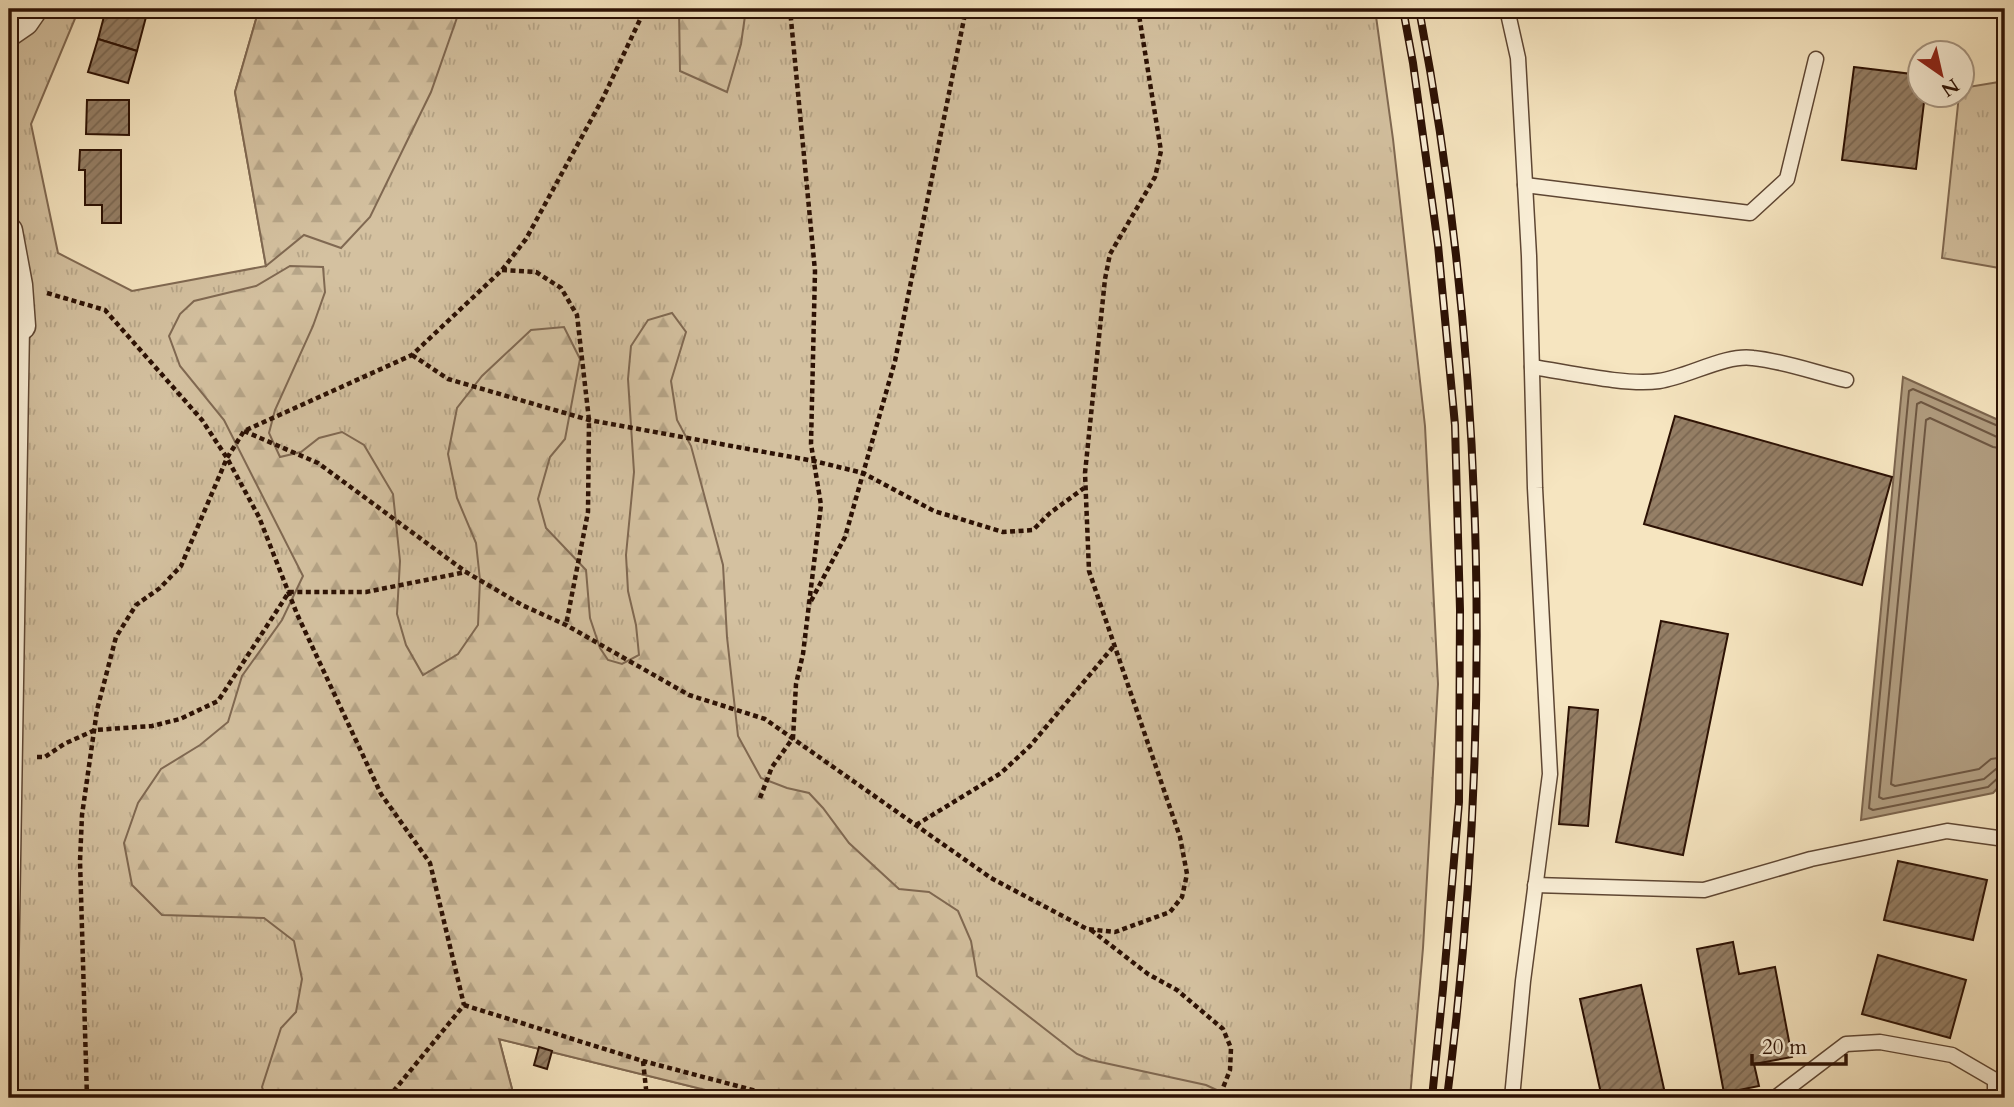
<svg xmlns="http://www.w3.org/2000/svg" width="2014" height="1107" font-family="Cardo,serif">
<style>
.grass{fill:url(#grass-tufts);stroke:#806952;stroke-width:2}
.forest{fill:url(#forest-firs);stroke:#806952;stroke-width:2}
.water{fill:#b19d80;stroke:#7c654e;stroke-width:2}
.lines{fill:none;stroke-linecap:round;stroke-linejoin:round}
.shore{stroke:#6e5742;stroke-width:2}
.building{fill:url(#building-hatch);stroke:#2c1104;stroke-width:2}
.lane-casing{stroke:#5e4633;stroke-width:17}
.street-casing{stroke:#5e4633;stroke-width:29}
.path{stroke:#2c1104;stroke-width:4.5;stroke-dasharray:5 3.5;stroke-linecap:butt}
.lane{stroke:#f9eed6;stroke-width:14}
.street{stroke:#f9eed6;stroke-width:26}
.rail-casing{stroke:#2c1104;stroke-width:8}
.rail{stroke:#f9eed6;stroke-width:5;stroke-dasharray:16;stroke-linecap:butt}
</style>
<defs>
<pattern id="grass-tufts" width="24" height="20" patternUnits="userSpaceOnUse" patternTransform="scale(1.75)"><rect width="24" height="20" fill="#d4c1a0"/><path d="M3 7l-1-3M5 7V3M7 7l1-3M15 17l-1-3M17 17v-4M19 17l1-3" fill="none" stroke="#b6a588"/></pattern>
<pattern id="forest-firs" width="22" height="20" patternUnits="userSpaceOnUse" patternTransform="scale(1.75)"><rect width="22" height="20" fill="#d4c1a0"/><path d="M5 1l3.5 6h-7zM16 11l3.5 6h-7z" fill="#b6a588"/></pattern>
<pattern id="building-hatch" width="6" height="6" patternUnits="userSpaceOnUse" patternTransform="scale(1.75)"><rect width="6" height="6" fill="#957f66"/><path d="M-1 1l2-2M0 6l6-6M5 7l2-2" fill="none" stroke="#7a6752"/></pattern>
</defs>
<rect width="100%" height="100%" fill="#f6e5c0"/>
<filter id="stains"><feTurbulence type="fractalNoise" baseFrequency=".00286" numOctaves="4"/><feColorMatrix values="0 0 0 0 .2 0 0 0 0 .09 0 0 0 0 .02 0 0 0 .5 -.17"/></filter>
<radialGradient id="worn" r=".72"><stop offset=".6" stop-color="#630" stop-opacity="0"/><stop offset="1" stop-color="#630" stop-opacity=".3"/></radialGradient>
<g class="grass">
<polygon points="9,9 79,9 31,124 58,253 132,291 266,266 235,92 259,9 1375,9 1393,139 1425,426 1438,684 1423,948 1410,1098 738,1098 499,1039 512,1089 502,1098 9,1098"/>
<polygon points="2005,81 2005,269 1942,258 1959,95 1962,94 1962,88"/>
</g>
<g class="forest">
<polygon points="259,9 460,9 431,92 370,217 341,248 304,235 266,266 235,92"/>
<polygon points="679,9 746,9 741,44 727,92 680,71"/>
<polygon points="290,266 323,267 325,292 313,326 275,410 269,433 280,457 301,452 319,438 342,432 364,445 393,494 400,561 397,614 406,645 423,675 458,654 478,625 480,580 476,543 457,498 448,454 457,408 482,376 531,330 564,327 580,359 565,439 550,457 538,499 546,528 586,570 590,618 600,648 608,660 622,664 639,655 636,625 628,591 626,555 634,472 628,379 631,346 648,320 672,313 686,332 671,381 677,420 691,446 723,565 727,637 738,736 761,778 787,788 809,793 823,808 849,843 899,889 929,892 958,911 971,941 977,976 1077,1054 1091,1060 1206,1085 1234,1098 738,1098 499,1039 512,1089 502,1098 266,1098 262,1087 281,1028 296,1012 302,979 294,941 264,918 162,915 132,885 124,843 138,803 161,769 200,745 228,722 242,676 282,620 303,576 224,420 180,366 169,336 180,314 194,301 256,286"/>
</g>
<polygon class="water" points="1903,377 2005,423 2005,780 1993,793 1861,820"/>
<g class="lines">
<g class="shore">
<polyline points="2005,429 1913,389 1909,391 1869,808 1873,810 1988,787 1999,777 2005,776"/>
<polyline points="2005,438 1997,437 1921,402 1917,404 1879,797 1883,799 1984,779 1996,769 2005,767"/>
<polyline points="2005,449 1993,447 1930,418 1926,420 1891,784 1895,786 1979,769 1991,759 2005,757"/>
</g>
</g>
<g class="building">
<polygon points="106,9 117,9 146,17 137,51 98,39"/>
<polygon points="98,39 137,51 128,83 88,72"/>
<polygon points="1854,67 1920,75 1920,94 1925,94 1916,169 1842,160"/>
<polygon points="87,100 129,100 129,135 86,134"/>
<polygon points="80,150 121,150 121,223 102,223 102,205 85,205 85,170 79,170"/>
<polygon points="1675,416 1892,477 1862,585 1644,524"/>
<polygon points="1661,621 1728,634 1683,855 1616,842"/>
<polygon points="1569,707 1598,710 1588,826 1559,824"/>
<polygon points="1898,861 1987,880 1973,940 1884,920"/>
<polygon points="1733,942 1739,974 1775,967 1792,1057 1754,1064 1759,1086 1724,1093 1697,949"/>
<polygon points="1878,955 1966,980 1950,1038 1862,1014"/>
<polygon points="1641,985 1666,1098 1602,1098 1580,999"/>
<polygon points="539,1047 552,1051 547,1069 534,1065"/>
<polygon points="718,1092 733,1096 733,1098 717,1098"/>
</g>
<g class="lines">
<g class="lane-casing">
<g id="lane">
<polyline points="1507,9 1518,58 1529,256 1535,488 1550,774 1523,981 1512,1098"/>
<polyline points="1525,185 1750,213 1787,179 1816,59"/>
<path d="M 1532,367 C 1567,372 1626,386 1659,381 C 1688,377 1725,354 1753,358 C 1784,361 1816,373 1846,380"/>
<polyline points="1535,885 1704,890 1811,859 1947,831 2005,839"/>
<polyline points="9,1098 22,326"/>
<polyline points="1775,1098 1846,1044 1880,1042 1952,1055 1995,1080 1995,1098"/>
</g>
</g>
<g class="street-casing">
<g id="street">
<polyline points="9,33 25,22 34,9"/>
<polyline points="9,231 19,285 22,326"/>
</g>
</g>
<g class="path">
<polyline points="502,270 536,272 561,288 577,315 589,420 588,512 566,625"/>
<polyline points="47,293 105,310 202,420 227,458 259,517 297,614 381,794 430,863 464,1005"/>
<polyline points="412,355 448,379 589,420 814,461 863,473 934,511 1003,532 1033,530 1050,513 1084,488"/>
<polyline points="244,431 318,463 466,572 522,605 566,625 689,695 765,719 991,878 1087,929 1115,932 1170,912 1182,897 1187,874 1180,837 1089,571 1085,473 1105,279 1110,254 1155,177 1161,151 1138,9"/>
<polyline points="811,601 845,537 895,361 966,9"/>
<polyline points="37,757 45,757 64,744 95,730 152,726 180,719 218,701 289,592 366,592 466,572"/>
<polyline points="760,798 772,767 793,738 796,684 803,654 821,505 811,444 815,271 790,9"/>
<polyline points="916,825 1001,773 1030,746 1113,647"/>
<polyline points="1091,930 1148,974 1177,990 1223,1029 1231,1048 1230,1070 1219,1098"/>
<polyline points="464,1005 643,1061 783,1098"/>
<polyline points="643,1061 647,1098"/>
<polyline points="87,1098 80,861 82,815 97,710 116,637 136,605 160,588 181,566 227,458 244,431 412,355 502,270 526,239 603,98 645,9"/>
<polyline points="388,1098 464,1005"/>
</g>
<use href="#lane" class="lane"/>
<use href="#street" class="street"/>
<g class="rail-casing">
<g id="rail">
<polyline points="1403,9 1413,63 1438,245 1455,425 1460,610 1459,802 1443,989 1432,1098"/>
<path d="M 1419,9 C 1487,366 1493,738 1447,1098"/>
</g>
</g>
<use href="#rail" class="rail"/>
</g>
<rect width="2014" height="1107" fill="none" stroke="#f6e5c0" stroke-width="35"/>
<rect x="10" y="10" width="1993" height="1086" fill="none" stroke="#2c1104" stroke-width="3.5"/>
<rect x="18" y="18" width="1979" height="1072" fill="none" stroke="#2c1104" stroke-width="2"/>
<g transform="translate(1941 74) rotate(146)"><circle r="33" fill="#f9eed6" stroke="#a79682" stroke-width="2"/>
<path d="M0-5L12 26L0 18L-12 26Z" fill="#8f2418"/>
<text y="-10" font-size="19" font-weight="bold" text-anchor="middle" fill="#2c1104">N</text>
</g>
<path d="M1752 1054v10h94v-10" fill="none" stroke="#2c1104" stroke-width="3.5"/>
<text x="1762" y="1054" font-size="21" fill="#2c1104" stroke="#f9eed6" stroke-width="5" paint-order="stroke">20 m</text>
<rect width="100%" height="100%" filter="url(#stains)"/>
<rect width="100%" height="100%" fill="url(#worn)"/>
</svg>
